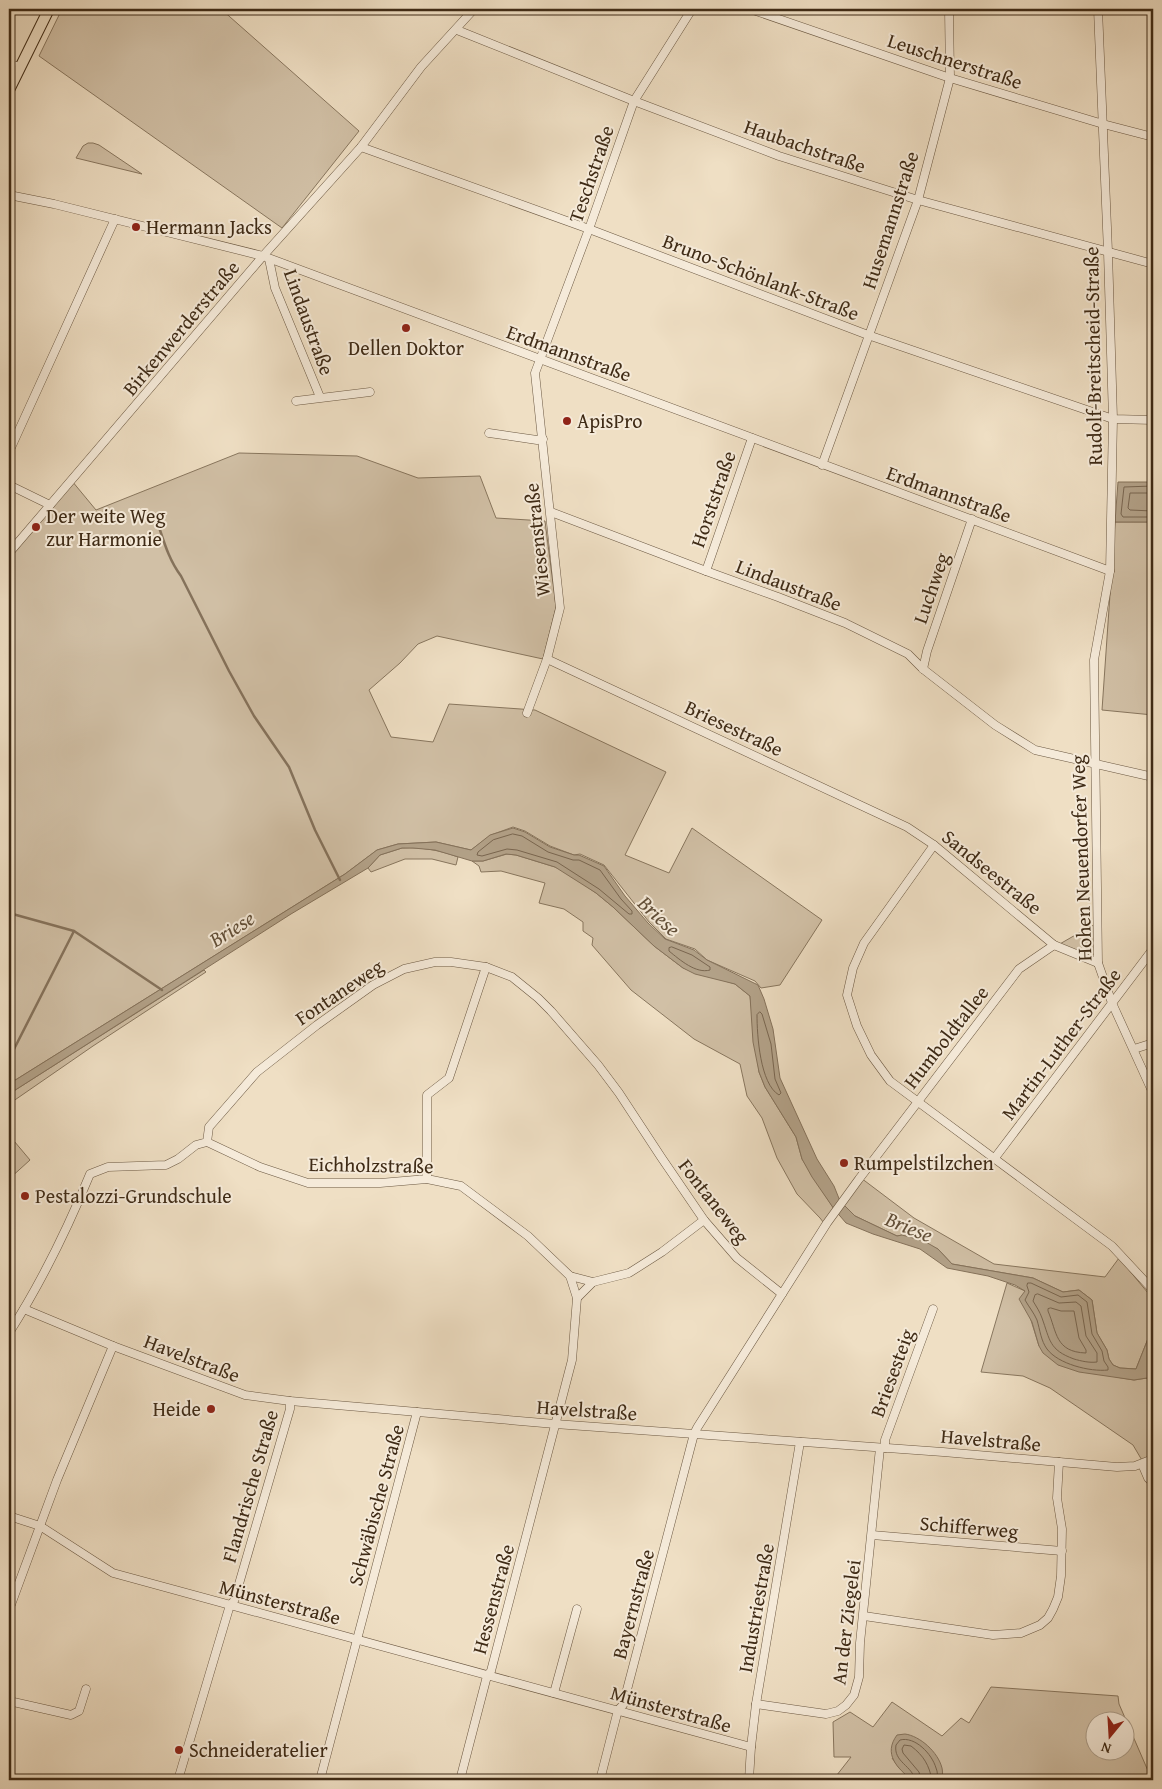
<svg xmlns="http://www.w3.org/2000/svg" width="1162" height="1789" font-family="'Gentium Book Plus',serif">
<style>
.green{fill:#d1c0a6;stroke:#88765e;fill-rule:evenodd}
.water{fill:#b3a289;stroke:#85725b}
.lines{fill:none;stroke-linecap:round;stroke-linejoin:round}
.shore{stroke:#796650;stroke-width:1}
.stream{stroke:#85725b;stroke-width:2.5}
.minor-casing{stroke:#6b5842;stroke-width:9}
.major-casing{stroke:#3f2b16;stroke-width:12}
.minor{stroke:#f5ead9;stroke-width:8}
.major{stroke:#efdfc4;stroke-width:10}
.poi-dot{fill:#8f2418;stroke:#f5ead9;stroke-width:2}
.labels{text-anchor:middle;stroke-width:4;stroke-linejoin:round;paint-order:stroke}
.street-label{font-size:20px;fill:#3f2b16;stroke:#f5ead9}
.poi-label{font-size:20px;fill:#3f2b16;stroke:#f5ead9;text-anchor:start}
.water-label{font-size:21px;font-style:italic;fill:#624f38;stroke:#f5ead9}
</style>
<rect width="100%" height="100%" fill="#efdfc4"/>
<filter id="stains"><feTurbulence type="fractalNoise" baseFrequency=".004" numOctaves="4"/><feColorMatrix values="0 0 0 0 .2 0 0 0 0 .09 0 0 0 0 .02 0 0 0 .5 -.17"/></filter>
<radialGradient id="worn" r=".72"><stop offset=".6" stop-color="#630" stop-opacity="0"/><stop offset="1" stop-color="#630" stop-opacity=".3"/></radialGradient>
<g class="green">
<polygon points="62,9 221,9 359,131 282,228 39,56"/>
<polygon points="88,143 93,143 99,145 142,174 76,158 83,146"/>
<polygon points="239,453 357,456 418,478 480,476 496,518 545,521 556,607 543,659 437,636 418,644 400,663 369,690 391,737 433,742 449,704 535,710 666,772 625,855 669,873 692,828 822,920 780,985 761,988 755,981 707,960 695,949 666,939 649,922 604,865 593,860 580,854 574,855 550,846 525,831 513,827 491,835 471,850 436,842 398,844 377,850 345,874 9,1084 9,556 72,481 96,510"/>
<polygon points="1115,522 1153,522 1153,715 1102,710"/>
<path d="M 402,848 C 422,847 439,850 458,857 L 456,865 L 432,859 L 405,859 L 371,872 L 368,868 L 380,855 Z"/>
<polygon points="507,854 516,855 555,867 564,871 596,893 613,907 654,946 683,968 735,984 750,996 759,1072 765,1087 796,1137 802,1159 834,1209 827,1227 820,1218 797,1194 777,1158 762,1118 747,1096 740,1064 694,1039 631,990 592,945 593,938 583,931 583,922 564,909 539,903 545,883 501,871 481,872 479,866 472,861 483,861"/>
<polygon points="1096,925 1095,959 1058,945 1091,926"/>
<polygon points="204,970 206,972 93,1046 9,1104 9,1094"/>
<polygon points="9,1135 30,1160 9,1179"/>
<polygon points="861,1178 914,1218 994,1264 1105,1277 1119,1258 1153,1299 1153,1326 1136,1369 1120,1368 1113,1365 1109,1359 1107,1350 1097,1333 1092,1300 1079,1290 1063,1292 1033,1278 952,1264 938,1249 902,1235 897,1236 855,1216 843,1204"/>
<polygon points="1007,1283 1025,1291 1030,1317 1039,1346 1116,1377 1134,1380 1147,1378 1153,1388 1153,1457 1143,1462 1133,1445 1050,1388 1023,1376 981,1372"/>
<path d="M 991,1687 L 1118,1696 L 1119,1704 L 1152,1780 L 943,1780 L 942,1775 L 892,1758 L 899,1768 L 912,1780 L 833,1780 L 851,1757 L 834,1757 L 833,1722 L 850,1712 L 873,1727 L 892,1702 L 942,1736 L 961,1718 L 969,1723 ZM 1094,1722 L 1124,1722 L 1124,1752 L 1094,1752 Z"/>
</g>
<g class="water">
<polygon points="1118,482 1153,482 1153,522 1115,522"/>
<polygon points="513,828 525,832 550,847 574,855 579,855 604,866 625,896 648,923 665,939 694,950 707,960 758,985 764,999 773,1029 780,1078 817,1159 834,1186 840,1201 855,1216 897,1236 902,1235 924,1241 938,1249 952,1264 1033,1278 1063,1292 1079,1290 1092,1300 1097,1333 1107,1350 1109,1359 1113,1365 1120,1368 1136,1369 1153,1326 1153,1388 1147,1378 1134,1380 1079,1372 1058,1365 1043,1353 1039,1346 1032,1322 1019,1299 1025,1291 1015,1285 988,1276 947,1268 920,1249 873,1234 846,1223 834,1209 812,1177 802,1159 796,1137 765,1087 759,1072 753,1042 750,996 735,984 695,974 683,968 654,946 613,907 596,893 555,867 516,855 506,854 483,861 472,861 435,850 413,848 402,848 380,855 368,868 291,914 9,1094 9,1084 345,874 377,850 398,844 436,842 471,850 490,835"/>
<path d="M 905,1734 C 920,1736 938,1752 942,1768 C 943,1772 942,1776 943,1780 L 912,1780 C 897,1768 883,1754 897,1735 Z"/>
</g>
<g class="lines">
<g class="shore">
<polyline points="1153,486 1124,487 1121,514 1123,517 1153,517"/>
<polyline points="1153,493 1130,493 1128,508 1130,510 1153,511"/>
<polygon points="513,834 522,836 548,852 573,860 579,860 600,870 621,899 632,911 632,914 629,914 599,889 557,862 517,850 507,849 482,856 477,855 478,852 493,840"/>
<path d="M 672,947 L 692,955 L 710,967 L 710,970 C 696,974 680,960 669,951 L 669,948 Z"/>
<path d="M 760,1012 L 762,1014 L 771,1044 L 775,1079 L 781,1093 L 779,1095 C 760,1084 757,1035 757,1015 Z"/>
<path d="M 1028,1283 L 1031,1283 L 1061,1297 L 1078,1295 L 1087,1302 L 1092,1334 L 1102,1351 L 1104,1361 L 1108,1367 L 1108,1370 C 1090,1372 1058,1364 1047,1349 C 1041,1341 1040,1330 1037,1320 C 1034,1313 1029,1307 1025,1300 L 1029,1292 L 1027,1286 Z"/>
<path d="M 1038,1294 L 1059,1303 L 1076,1302 L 1081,1306 L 1086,1336 L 1097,1353 L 1097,1362 C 1089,1363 1081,1361 1074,1359 C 1049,1350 1050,1340 1042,1318 C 1040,1312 1036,1306 1033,1301 L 1035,1295 Z"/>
<path d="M 1051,1308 L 1061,1311 L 1074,1311 L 1079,1338 L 1086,1350 L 1086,1353 C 1055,1352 1057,1332 1048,1311 L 1048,1309 Z"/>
<path d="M 915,1780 C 913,1766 893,1762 896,1745 L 900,1740 C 915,1736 932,1754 936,1768 C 938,1772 937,1776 938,1780"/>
<path d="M 921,1780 L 919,1772 L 903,1753 L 902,1749 L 904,1745 L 911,1746 C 924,1756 929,1765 932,1780"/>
</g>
<g class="stream">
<path d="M 158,524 C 164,542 169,560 181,576 L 229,671 L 254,716 L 289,767 L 315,830 L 340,880"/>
<polyline points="9,913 74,931 162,990"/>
<polyline points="9,1059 74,931"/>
</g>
<g class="minor-casing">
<g id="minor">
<polyline points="750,9 950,78 1103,124 1153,137"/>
<polyline points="1098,9 1108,252 1113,419 1110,571 1094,660 1098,963 1112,1003 1153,1093"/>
<polyline points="457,30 634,101 779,156 918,200 1153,264"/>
<polyline points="9,63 20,68"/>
<polyline points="361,147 589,229 868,335 1113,419 1153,420"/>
<polyline points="9,195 54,204 263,256 1110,571"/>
<polyline points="269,259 275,288 320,397"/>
<polyline points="296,401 370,392"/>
<polyline points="489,433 537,440 543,439"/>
<polyline points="9,452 115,219"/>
<polyline points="822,465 918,200 950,78 949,9"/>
<polyline points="9,485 50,505"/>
<polyline points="551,512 706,571 778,597 845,623 908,654 923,669 995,725 1035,750 1153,777"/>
<polyline points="9,553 263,256 361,147 421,67 474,9"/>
<polyline points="706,571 752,438"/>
<polyline points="547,659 907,827 934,845 1054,945"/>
<polyline points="923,669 927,651 972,519"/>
<polyline points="527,713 547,659 560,608 535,373 589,229 634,101 692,9"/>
<polyline points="934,845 864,943 853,968 847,995 857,1026 871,1055 890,1081 1112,1246 1153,1290"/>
<polyline points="1134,1049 1153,1043"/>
<polyline points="207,1142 260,1167 308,1183 380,1183 427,1179 461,1186 528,1236 570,1276 593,1282"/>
<polyline points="994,1159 1153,949"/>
<polyline points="427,1179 427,1095 449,1078 486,967"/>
<polyline points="577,1298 593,1282 629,1273 662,1252 704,1220"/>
<polyline points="24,1309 113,1346 245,1395 290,1401 555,1424 943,1452 1117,1467 1135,1466 1153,1459"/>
<path d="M 9,1333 C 41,1283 67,1230 90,1174 L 108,1167 L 166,1165 L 178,1159 L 196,1145 L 207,1142 L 209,1127 L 257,1072 L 317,1025 L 373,985 L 404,969 L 435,962 L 451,962 L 486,967 L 512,977 L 538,998 L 551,1011 L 598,1065 L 619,1093 L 661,1157 L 704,1220 L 737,1258 L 782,1294"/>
<polyline points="885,1448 885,1440 933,1309"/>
<polyline points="1142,1464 1148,1478 1153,1483"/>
<polyline points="9,1516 40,1526 113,1573 751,1747"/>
<polyline points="872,1535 1062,1551"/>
<polyline points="9,1610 57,1480 113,1346"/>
<polyline points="864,1616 993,1635 1021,1633 1040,1625 1048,1618 1053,1609 1058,1597 1061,1576 1062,1529 1057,1498 1059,1462"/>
<polyline points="554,1693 577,1609"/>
<polyline points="9,1701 71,1715 79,1711 86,1689"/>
<polyline points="756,1704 826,1714 838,1711 846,1705 854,1695 859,1677 860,1643 880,1448"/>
<polyline points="9,1778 17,1780"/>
<polyline points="178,1780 230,1605 234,1601 290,1409 290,1401"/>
<polyline points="320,1780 417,1412"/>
<polyline points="460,1780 487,1676 491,1671 572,1360 577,1298 570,1276"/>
<polyline points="600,1780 618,1710 623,1705 694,1434 697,1428 827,1223 859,1179 1019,969 1054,945 1098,963"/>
<polyline points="749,1780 751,1747 756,1704 800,1442"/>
</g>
</g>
<g class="major-casing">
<polyline id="major" points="9,90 49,9"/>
</g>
<use href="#minor" class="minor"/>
<use href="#major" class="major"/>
</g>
<g class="poi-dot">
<circle cx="136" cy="227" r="5"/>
<circle cx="406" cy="328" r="5"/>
<circle cx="567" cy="421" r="5"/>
<circle cx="36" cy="527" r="5"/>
<circle cx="844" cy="1163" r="5"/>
<circle cx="25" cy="1196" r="5"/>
<circle cx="211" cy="1409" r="5"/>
<circle cx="179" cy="1750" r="5"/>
</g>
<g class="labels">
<g class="street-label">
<text transform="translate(955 61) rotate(18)" y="7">Leuschnerstraße</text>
<text transform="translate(805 146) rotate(19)" y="7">Haubachstraße</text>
<text transform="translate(591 174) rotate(-71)" y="7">Teschstraße</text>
<text transform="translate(890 220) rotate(-72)" y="7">Husemannstraße</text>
<text transform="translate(761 277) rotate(21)" y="7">Bruno-Schönlank-Straße</text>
<text transform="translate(309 322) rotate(70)" y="7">Lindaustraße</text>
<text transform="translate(181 328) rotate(-50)" y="7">Birkenwerderstraße</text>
<text transform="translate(569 353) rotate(20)" y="7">Erdmannstraße</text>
<text transform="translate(1093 356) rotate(-91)" y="7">Rudolf-Breitscheid-Straße</text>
<text transform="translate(949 494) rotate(20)" y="7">Erdmannstraße</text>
<text transform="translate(713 499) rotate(-71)" y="7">Horststraße</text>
<text transform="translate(537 540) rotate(-96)" y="7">Wiesenstraße</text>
<text transform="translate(789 585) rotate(21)" y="7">Lindaustraße</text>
<text transform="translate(931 588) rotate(-71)" y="7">Luchweg</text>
<text transform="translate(734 728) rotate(25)" y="7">Briesestraße</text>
<text transform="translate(1081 858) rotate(-92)" y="7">Hohen Neuendorfer Weg</text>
<text transform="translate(992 872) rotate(39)" y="7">Sandseestraße</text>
<text transform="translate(339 992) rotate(-34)" y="7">Fontaneweg</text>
<text transform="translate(946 1037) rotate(-52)" y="7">Humboldtallee</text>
<text transform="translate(1061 1044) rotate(-53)" y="7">Martin-Luther-Straße</text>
<text transform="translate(371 1165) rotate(1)" y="7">Eichholzstraße</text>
<text transform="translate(714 1201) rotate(52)" y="7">Fontaneweg</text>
<text transform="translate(192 1358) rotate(21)" y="7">Havelstraße</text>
<text transform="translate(892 1373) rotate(-70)" y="7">Briesesteig</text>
<text transform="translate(587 1410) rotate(4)" y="7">Havelstraße</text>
<text transform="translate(991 1440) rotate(5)" y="7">Havelstraße</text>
<text transform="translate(250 1486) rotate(-74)" y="7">Flandrische Straße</text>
<text transform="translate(376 1505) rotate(-75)" y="7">Schwäbische Straße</text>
<text transform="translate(969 1527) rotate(5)" y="7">Schifferweg</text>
<text transform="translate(493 1599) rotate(-75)" y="7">Hessenstraße</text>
<text transform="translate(280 1602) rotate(15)" y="7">Münsterstraße</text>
<text transform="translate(633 1604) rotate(-75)" y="7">Bayernstraße</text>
<text transform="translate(756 1608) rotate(-80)" y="7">Industriestraße</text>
<text transform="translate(846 1622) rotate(-83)" y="7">An der Ziegelei</text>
<text transform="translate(671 1709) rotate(16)" y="7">Münsterstraße</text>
</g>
<g class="poi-label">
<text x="146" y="234">Hermann Jacks</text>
<text x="406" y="355" text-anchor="middle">Dellen Doktor</text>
<text x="577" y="428">ApisPro</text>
<text x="46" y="523">Der weite Weg<tspan x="46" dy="23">zur Harmonie</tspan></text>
<text x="854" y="1170">Rumpelstilzchen</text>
<text x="35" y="1203">Pestalozzi-Grundschule</text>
<text x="201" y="1416" text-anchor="end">Heide</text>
<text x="189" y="1757">Schneideratelier</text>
</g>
<g class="water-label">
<text transform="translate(659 916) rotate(43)" y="7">Briese</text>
<text transform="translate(232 929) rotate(-32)" y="7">Briese</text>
<text transform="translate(909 1227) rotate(22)" y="7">Briese</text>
</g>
</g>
<rect width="1162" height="1789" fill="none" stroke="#efdfc4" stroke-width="30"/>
<rect x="10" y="10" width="1142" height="1769" fill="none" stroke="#3f2b16" stroke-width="2.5"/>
<rect x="15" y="15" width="1132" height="1759" fill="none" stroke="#3f2b16"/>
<g transform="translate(1110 1736) rotate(198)"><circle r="24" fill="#f5ead9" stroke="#ac9e8b"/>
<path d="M0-4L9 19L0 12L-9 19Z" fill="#8f2418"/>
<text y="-8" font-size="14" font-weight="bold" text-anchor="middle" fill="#3f2b16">N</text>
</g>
<rect width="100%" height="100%" filter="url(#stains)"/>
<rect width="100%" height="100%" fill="url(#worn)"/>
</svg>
